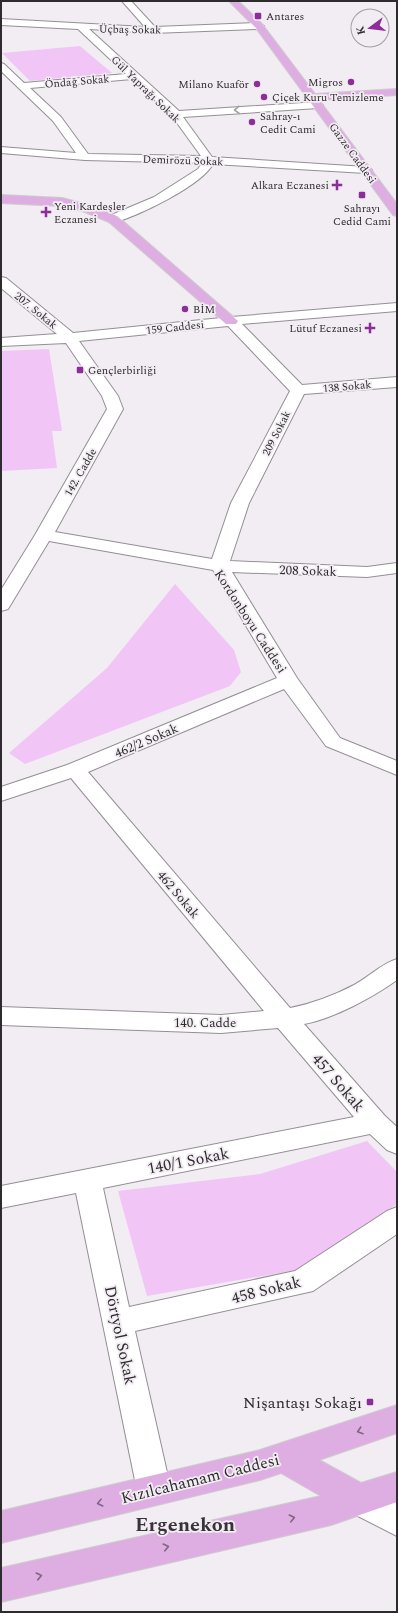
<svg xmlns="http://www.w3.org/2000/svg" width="398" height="1613" font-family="Spectral,serif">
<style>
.green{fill:#f1c6f6}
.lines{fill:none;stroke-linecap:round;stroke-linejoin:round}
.minor-casing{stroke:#948f95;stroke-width:2}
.major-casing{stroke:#cdcccd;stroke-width:2}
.minor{fill:#fff;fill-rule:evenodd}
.major{fill:#deaee3;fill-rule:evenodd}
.oneway{stroke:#a0a0a0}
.oneway2{stroke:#7d667f}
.poi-dot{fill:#8c2e98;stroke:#f2ecf3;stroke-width:1.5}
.labels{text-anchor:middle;stroke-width:3.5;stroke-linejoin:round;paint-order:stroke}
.far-poi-label{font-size:11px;fill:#2d2b2d;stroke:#f2ecf3;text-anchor:start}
.far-street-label{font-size:11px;fill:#2d2b2d;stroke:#f2ecf3}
.street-label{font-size:13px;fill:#2d2b2d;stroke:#f2ecf3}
.near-street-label{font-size:16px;fill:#2d2b2d;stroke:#f2ecf3}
.near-poi-label{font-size:16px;fill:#2d2b2d;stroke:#f2ecf3;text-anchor:end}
.near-district-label{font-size:20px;font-weight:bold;fill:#373338;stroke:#f2ecf3}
</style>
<rect width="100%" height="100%" fill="#f2ecf3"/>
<g class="green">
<polygon points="80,46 112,73 30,81 2,53"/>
<polygon points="49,349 62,431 52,431 57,468 1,471 1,351"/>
<polygon points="175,584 234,650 241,672 230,686 25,764 9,753 107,668"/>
<polygon points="367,1141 397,1172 397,1204 297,1270 147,1296 118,1191 260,1174"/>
</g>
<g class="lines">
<g class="minor-casing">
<g id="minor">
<path d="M 122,1 L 131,1 L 155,27 L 259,23 L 264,26 L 259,29 L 153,33 L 89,29 L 179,111 L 318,102 L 323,105 L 318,108 L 183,117 L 212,157 L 366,167 L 372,170 L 366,173 L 213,164 C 201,186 138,216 113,223 L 109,222 L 107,219 L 109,216 L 154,197 L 198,169 L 202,163 L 85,160 L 1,153 L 1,147 L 76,153 L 53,121 L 1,71 L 1,63 L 4,64 L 24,83 L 126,74 L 78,29 L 1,25 L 1,19 L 145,27 ZM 132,79 L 172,116 L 201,156 L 88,154 L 61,117 L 30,88 Z"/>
<path d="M 1,277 L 6,278 L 73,333 L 231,317 L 397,303 L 397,311 L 242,324 L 302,385 L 397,377 L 397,387 L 304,394 L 249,503 L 230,561 L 367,567 L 397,563 L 397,573 L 367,577 L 232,572 L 297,678 L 340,738 L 397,761 L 397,775 L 326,746 L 284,689 L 88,772 L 290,1008 C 311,1004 335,995 354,985 C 369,977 381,964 397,959 L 397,980 C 373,997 333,1019 304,1024 L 385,1116 L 397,1127 L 397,1154 L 387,1150 L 370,1134 L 103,1188 L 129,1307 L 295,1271 L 387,1211 L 397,1207 L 397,1234 L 313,1291 L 135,1331 L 171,1490 L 166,1501 L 154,1505 L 142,1501 L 137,1490 L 76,1193 L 1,1208 L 1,1186 L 354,1117 L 278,1028 L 221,1033 L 1,1025 L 1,1007 L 221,1015 L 264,1011 L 71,778 L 1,801 L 1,787 L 67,765 L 277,678 L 213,570 L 49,541 L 8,609 L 1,611 L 1,590 L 35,535 L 107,409 L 102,396 L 66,343 L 1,346 L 1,338 L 57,334 L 1,288 ZM 228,326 L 290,391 L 231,503 L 212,559 L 55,532 L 123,409 L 118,396 L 79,341 Z"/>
<polygon points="360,1484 397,1502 397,1536 348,1511 343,1500 348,1489"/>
</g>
</g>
<g class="major-casing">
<g id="major">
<polygon points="229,1 238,1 262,24 315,94 397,89 397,95 319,100 397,204 397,216 393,215 256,28"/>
<polygon points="1,195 62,198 93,206 117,216 238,321 236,324 226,324 109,222 85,212 62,206 1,203"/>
<polygon points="397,1405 397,1433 319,1460 361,1483 397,1472 397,1502 331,1525 1,1602 1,1568 321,1496 281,1473 260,1480 1,1543 1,1511 260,1450"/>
</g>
</g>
<use href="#minor" class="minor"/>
<use href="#major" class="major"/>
</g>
<defs><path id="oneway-chevron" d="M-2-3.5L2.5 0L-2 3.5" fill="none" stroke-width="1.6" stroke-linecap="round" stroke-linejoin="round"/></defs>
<use class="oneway" href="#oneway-chevron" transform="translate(237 110) rotate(176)"/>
<g class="oneway2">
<use href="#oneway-chevron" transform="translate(360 1431) rotate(162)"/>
<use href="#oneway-chevron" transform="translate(100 1503) rotate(166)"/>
<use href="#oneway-chevron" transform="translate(292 1518) rotate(-13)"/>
<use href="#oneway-chevron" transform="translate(166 1547) rotate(-13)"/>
<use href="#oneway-chevron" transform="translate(39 1576) rotate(-13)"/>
</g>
<g class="poi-dot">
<rect x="254" y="12" width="8" height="8" rx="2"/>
<circle cx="351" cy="82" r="4"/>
<circle cx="257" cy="84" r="4"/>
<circle cx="264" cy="97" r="4"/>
<circle cx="252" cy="122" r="4"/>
<path d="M335 179h4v4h4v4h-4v4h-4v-4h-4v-4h4z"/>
<rect x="358" y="191" width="8" height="8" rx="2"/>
<path d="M44 206h4v4h4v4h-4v4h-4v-4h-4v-4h4z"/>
<circle cx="185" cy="309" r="4"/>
<path d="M368 322h4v4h4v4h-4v4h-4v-4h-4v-4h4z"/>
<rect x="76" y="366" width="8" height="8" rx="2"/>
<rect x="366" y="1398" width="8" height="8" rx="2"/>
</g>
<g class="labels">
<g class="far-poi-label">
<text x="266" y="20">Antares</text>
<text x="343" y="86" text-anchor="end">Migros</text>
<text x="249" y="88" text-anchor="end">Milano Kuaför</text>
<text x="272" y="101">Çiçek Kuru Temizleme</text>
<text x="260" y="120">Sahray-ı<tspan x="260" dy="13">Cedit Cami</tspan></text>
<text x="329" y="189" text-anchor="end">Alkara Eczanesi</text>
<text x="54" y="210">Yeni Kardeşler<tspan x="54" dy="13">Eczanesi</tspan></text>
<text x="362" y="212" text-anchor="middle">Sahrayı<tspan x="362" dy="13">Cedid Cami</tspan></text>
<text x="193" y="313">BİM</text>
<text x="362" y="332" text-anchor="end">Lütuf Eczanesi</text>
<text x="88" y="374">Gençlerbirliği</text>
</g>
<g class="far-street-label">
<text transform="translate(130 29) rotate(1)" y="4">Üçbaş Sokak</text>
<text transform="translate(77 81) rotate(-5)" y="4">Öndağ Sokak</text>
<text transform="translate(146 89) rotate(44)" y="4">Gül Yaprağı Sokak</text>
<text transform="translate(353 153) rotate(54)" y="4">Gazze Caddesi</text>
<text transform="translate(183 160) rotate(2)" y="4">Demirözü Sokak</text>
<text transform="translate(36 310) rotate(39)" y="4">207. Sokak</text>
<text transform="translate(175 327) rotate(-6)" y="4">159 Caddesi</text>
<text transform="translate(347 386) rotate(-5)" y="4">138 Sokak</text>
<text transform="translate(276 433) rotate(-63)" y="4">209 Sokak</text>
<text transform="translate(80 472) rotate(-60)" y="4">142. Cadde</text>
</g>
<g class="street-label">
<text transform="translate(308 570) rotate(2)" y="5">208 Sokak</text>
<text transform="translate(251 621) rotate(57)" y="5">Kordonboyu Caddesi</text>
<text transform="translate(146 740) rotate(-23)" y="5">462/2 Sokak</text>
<text transform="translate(179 894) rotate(50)" y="5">462 Sokak</text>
<text x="205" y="1027">140. Cadde</text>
</g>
<g class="near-street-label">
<text transform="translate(339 1082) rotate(49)" y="6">457 Sokak</text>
<text transform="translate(188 1160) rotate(-11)" y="6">140/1 Sokak</text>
<text transform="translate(266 1289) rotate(-14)" y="6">458 Sokak</text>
<text transform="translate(121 1335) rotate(78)" y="6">Dörtyol Sokak</text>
<text transform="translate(200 1478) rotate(-14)" y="6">Kızılcahamam Caddesi</text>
</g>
<g class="near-poi-label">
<text x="362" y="1408">Nişantaşı Sokağı</text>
</g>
<g class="near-district-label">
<text x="185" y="1531">Ergenekon</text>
</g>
</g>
<rect width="398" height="1613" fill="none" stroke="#2d2b2d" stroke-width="4"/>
<g transform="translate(370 28) rotate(255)"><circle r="19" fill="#f2ecf3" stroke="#a39fa4"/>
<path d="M0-3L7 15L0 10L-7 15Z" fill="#8c2e98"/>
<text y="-6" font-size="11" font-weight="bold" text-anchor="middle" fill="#2d2b2d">K</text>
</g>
</svg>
